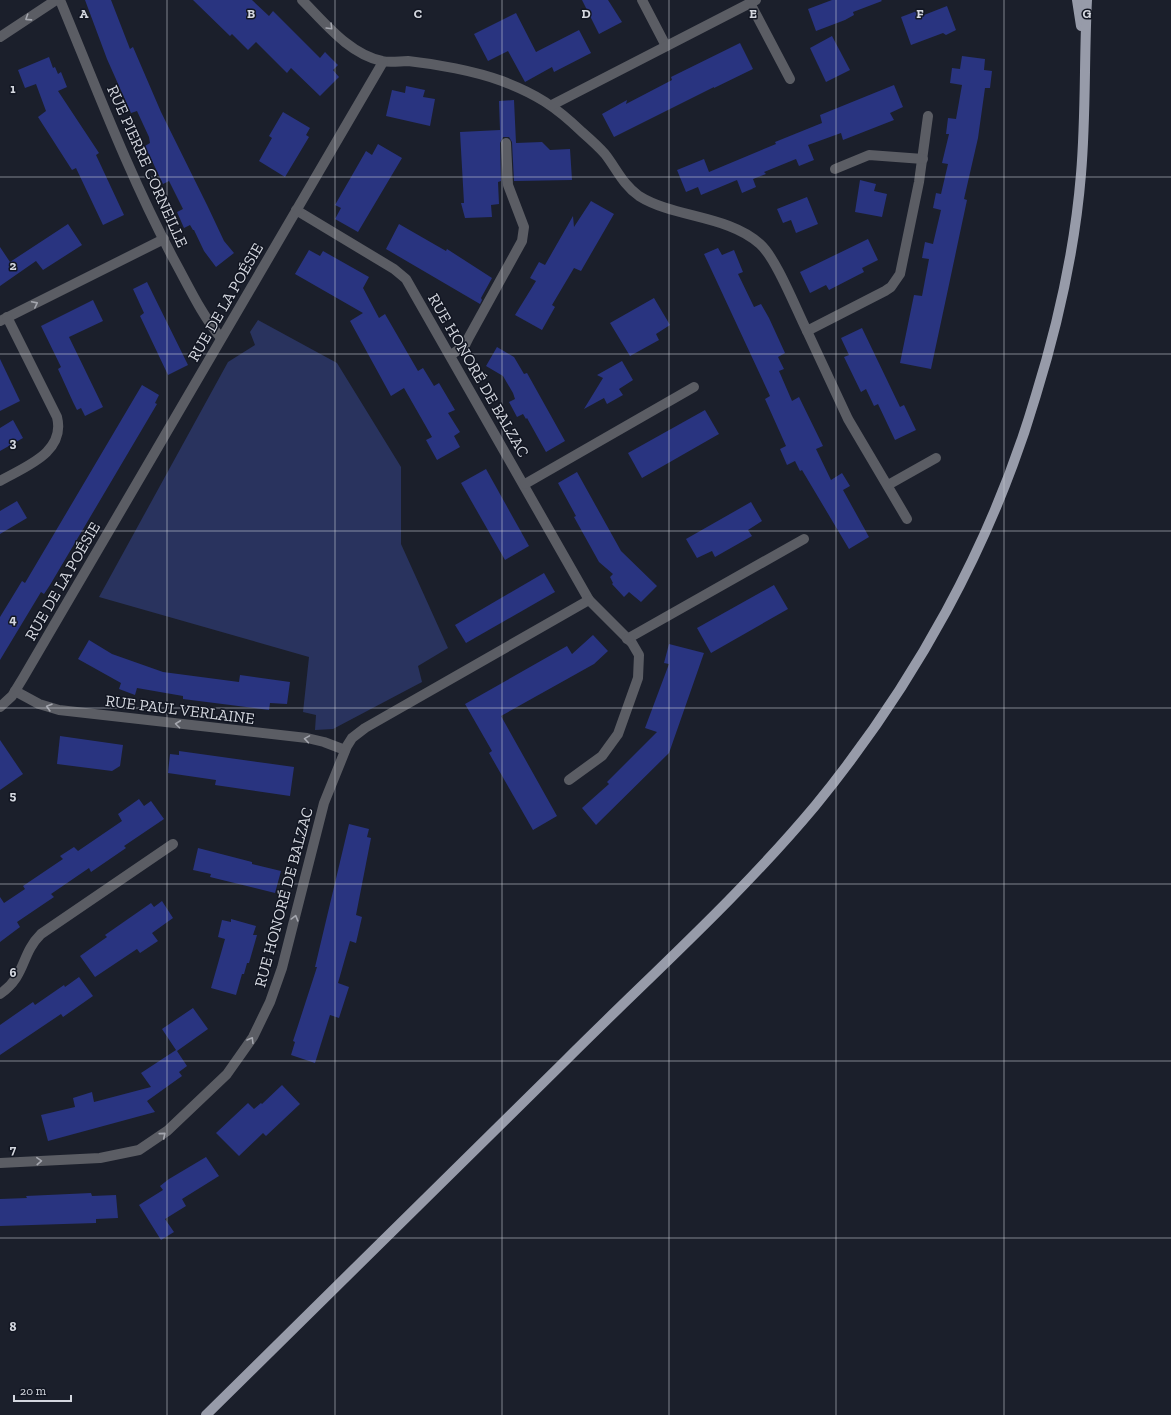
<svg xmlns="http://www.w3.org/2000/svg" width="1171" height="1415" font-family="'Zilla Slab',serif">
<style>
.green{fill:#29335e}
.building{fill:#293480}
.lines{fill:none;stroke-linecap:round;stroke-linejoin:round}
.minor{stroke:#5b5d64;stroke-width:10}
.major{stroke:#979ba9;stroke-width:10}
.oneway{stroke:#a4a6ae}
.grid{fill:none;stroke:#d4d7df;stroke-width:1;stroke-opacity:0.55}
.labels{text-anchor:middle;stroke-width:3;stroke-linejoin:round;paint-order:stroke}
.street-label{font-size:16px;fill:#d4d7df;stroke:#121622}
.grid-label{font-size:13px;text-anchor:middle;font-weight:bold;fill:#d4d7df;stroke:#121622;stroke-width:3;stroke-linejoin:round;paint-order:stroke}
</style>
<rect width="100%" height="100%" fill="#1b1f2b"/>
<polygon class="green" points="258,320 337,363 401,467 401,544 448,648 418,666 422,682 333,729 315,730 316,715 303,712 309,657 99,597 228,362 255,345 250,332"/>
<g class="building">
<polygon points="85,0 111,0 130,49 133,47 161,112 208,207 224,241 234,253 216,267 204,251 194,230 193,230 190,225 184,228 177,212 183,209 169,181 163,184 145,146 150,143 149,137 137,111 131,113 107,59"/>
<polygon points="193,0 252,0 269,16 273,11 320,58 325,52 338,65 333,70 339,77 320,96 291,68 287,73 256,42 248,50 232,34 230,36"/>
<polygon points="582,0 608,0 622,22 599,34"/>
<polygon points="832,0 881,0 882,1 853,12 854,15 845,20 816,31 808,9"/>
<polygon points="947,6 956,30 946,35 943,33 911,45 901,17 917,11 919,17"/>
<polygon points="516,13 536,52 579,30 591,53 554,72 552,67 525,82 508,51 488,61 474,34"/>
<polygon points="832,36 850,70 826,82 810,48"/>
<polygon points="740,43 753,69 714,88 714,87 614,137 602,114 627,100 626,104 672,80 671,77"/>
<polygon points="962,56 985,59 984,70 992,71 990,88 985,88 978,138 964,199 967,200 931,369 900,363 914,295 922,296 929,259 922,258 925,242 933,244 941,210 933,208 936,193 941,194 948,164 942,163 949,134 946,134 948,118 956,119 962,85 950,83 952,68 960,69"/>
<polygon points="49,57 53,68 55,67 58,74 61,72 67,87 58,91 99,153 96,155 124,215 103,225 76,168 72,170 38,117 46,111 36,84 25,88 18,70"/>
<polygon points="894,85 903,107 890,113 894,120 843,140 841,133 808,145 814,160 799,166 796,159 764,172 766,174 753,179 756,187 742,193 737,180 701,195 698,187 686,192 677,170 704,159 709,172 776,144 775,142 822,123 820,115"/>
<polygon points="406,86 425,90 423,97 435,99 430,126 386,116 392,90 405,93"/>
<polygon points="514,100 516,143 542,142 550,150 570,149 572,180 514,181 512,142 509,137 503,137 500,143 501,181 498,182 499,204 491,205 492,217 465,218 461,203 464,203 460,132 500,130 499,101"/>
<polygon points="283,112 310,128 306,135 309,137 285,177 259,161 272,138 269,136"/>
<polygon points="378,144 402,158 358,232 335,219 341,208 335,205 366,151 372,155"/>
<polygon points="860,180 876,184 874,191 887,194 882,217 855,212"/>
<polygon points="807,197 818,224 796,233 791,220 783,223 777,209"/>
<polygon points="591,201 614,214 581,271 574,268 552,305 555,307 542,330 515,315 536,281 530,278 539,262 545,265 573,216 574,227"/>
<polygon points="68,224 82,245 43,270 36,261 0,286 0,247 10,262"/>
<polygon points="399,224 446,251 447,249 492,278 481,298 482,300 480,304 386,249"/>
<polygon points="868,239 878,260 862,268 864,272 829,290 826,285 810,293 800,272"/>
<polygon points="718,248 722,255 734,250 743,272 738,274 754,307 761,304 769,318 785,353 778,357 784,369 779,371 792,401 799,397 823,446 816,449 831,480 842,473 850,486 843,490 869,537 849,549 802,470 800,471 795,461 787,465 780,449 786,446 765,399 770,396 704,254"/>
<polygon points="309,250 320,256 323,251 369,277 363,288 379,318 385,314 418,371 423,368 434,386 439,383 455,410 448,413 460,432 454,436 460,447 437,460 426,440 432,437 404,388 391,396 350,321 363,313 295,274"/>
<polygon points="147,282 188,365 168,375 140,316 144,313 133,289"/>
<polygon points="654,298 670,325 656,334 659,340 630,356 610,323"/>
<polygon points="93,300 103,321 69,337 103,407 85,416 81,408 77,410 73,402 58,369 61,367 41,326"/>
<polygon points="862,328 900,407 904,405 916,430 895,440 878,404 874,406 866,389 861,392 844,357 849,355 841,338"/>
<polygon points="497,347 514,357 524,374 527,373 565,441 546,452 527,418 526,419 523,414 517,417 509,402 515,399 513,393 503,376 486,366"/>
<polygon points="0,359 20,401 0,411"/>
<polygon points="622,361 633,380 619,389 623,395 607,404 604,398 584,409 603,378 597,375"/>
<polygon points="142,385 159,395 155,403 157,404 50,585 44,594 41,592 0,660 0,617 22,581 25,583"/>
<polygon points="705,410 719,434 642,478 628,453"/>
<polygon points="13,420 23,438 0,451 0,428"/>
<polygon points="486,469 529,546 505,560 461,483"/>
<polygon points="577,472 621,551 657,586 641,602 629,592 624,597 612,584 613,583 610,577 613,574 599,562 574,517 576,516 558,483"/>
<polygon points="17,501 27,518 0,534 0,511"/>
<polygon points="751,502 762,521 748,530 752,536 715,557 712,551 697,558 686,539"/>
<polygon points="544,573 555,592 466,643 455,625"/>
<polygon points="774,585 788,609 711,653 697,628"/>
<polygon points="593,635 608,651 594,664 501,716 557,816 533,830 489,753 492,751 465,704 567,646 572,654"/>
<polygon points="89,640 112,654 163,672 239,682 240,675 290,682 287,704 270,703 269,710 183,699 183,696 137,688 135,695 119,689 121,683 78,659"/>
<polygon points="669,644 704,653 669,753 596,825 582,808 609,784 607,782 657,732 645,728 669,664 664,663"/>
<polygon points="60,736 123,745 120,766 112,771 57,764"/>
<polygon points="0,740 23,774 0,790"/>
<polygon points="179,751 294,767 290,796 215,785 216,780 168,773 170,754 179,755"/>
<polygon points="139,799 144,806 151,801 164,819 124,846 126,848 91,872 89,868 51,894 54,897 17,922 20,927 0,942 0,897 4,903 25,889 23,886 63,859 60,856 74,847 78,851 122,821 118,814"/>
<polygon points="349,824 369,829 367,837 371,838 356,915 362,917 356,943 350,941 338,983 349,987 339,1018 330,1015 315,1063 291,1055 295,1042 293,1041 317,967 315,967"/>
<polygon points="198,848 252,862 252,864 281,871 275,893 210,877 211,874 193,870"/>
<polygon points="162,901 173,918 152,933 158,941 140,953 137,949 95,977 80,956 107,937 105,935 151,903 154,907"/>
<polygon points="231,919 256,926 253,935 257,935 249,963 247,963 244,974 242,974 236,995 211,988 225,939 218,937 222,920 231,922"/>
<polygon points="79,977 93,996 63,1017 61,1014 0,1055 0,1025 33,1002 35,1005 64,985 65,987"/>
<polygon points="193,1008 208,1029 177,1051 187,1066 179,1072 182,1076 147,1101 155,1112 48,1141 41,1115 75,1107 73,1098 92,1092 94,1102 151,1087 141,1073 176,1050 162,1029"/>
<polygon points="282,1085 300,1104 266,1136 263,1133 239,1156 216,1133 248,1103 254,1109 261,1103 262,1104"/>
<polygon points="206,1157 219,1176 182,1199 186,1206 165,1219 174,1232 161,1240 139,1205 163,1190 160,1186 169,1179"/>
<polygon points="91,1193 92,1196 116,1195 118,1218 96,1219 96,1223 0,1226 0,1199 27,1198 26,1196"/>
</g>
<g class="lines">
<g class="minor">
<path d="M 60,0 C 96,87 129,175 173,258 C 188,285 201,314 221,338"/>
<path d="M 302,0 C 325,23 349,54 382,61 C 390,63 400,61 408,61 C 436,64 475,71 502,81 C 536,94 555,106 582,132 C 590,139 598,146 605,154 C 616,168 623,185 639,196 C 674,218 728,215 760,244 C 776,258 796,309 807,331 L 885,291 L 891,287 L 900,274 L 919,182 L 928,116"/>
<polyline points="642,0 666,46"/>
<polyline points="750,3 790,79"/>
<polyline points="0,37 56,0"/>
<polyline points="552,105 756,0"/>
<polyline points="835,169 869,155 923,159"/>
<polyline points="296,210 394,269 406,279 589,600 632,643 639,655 638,678 618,734 602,756 569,780"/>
<polyline points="0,321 164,239"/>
<polyline points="807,331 848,419 907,519"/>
<polyline points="451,355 465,345 469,337 522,241 524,227 508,185 506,143"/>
<path d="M 0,481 C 24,467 66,453 57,417 L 7,317"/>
<polyline points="525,484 694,387"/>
<polyline points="888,485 936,458"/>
<polyline points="627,639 804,539"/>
<polyline points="15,691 39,704 59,710 307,738 324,742 345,750"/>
<polyline points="0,707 12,696 23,678 383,62"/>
<path d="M 0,994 C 27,975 20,955 41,934 L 173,844"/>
<polyline points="0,1163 100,1158 139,1150 167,1131 227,1074 253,1037 270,1002 282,968 324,803 347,746 352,738 365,728 589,600"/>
</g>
<g class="major">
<polyline points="1077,0 1081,26"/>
<path d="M 206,1415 C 326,1297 446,1179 565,1061 C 649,977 739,897 815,806 C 914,685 992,545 1036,395 C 1058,324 1075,248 1081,174 C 1086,116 1084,58 1087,0"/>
</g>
</g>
<defs><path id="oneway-chevron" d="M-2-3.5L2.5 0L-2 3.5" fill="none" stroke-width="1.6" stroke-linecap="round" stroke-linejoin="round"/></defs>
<g class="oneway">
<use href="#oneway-chevron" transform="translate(28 18) rotate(147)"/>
<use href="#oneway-chevron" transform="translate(330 27) rotate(45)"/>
<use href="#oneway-chevron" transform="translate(35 304) rotate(-27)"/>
<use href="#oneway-chevron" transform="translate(49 707) rotate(-164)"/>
<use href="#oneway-chevron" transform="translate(178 724) rotate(-173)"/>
<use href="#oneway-chevron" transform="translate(307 739) rotate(-171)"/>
<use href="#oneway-chevron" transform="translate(295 918) rotate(-75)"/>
<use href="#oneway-chevron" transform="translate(251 1040) rotate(-59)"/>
<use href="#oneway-chevron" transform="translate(163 1135) rotate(-40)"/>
<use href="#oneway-chevron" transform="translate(39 1161) rotate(-3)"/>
</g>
<path class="grid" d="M 167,0 L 167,1415M 335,0 L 335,1415M 502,0 L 502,1415M 669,0 L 669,1415M 836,0 L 836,1415M 1004,0 L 1004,1415M 0,177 L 1171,177M 0,354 L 1171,354M 0,531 L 1171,531M 0,708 L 1171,708M 0,884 L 1171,884M 0,1061 L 1171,1061M 0,1238 L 1171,1238"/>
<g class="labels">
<g class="street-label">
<text transform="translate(148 166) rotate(66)" y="6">RUE PIERRE CORNEILLE</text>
<text transform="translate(225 302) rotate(-60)" y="6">RUE DE LA POÉSIE</text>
<text transform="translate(479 375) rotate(60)" y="6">RUE HONORÉ DE BALZAC</text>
<text transform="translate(62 581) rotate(-60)" y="6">RUE DE LA POÉSIE</text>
<text transform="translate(180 709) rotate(7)" y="6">RUE PAUL VERLAINE</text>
<text transform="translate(283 897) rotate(-75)" y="6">RUE HONORÉ DE BALZAC</text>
</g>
</g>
<g class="grid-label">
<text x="84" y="18">A</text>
<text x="251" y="18">B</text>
<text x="418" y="18">C</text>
<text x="586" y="18">D</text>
<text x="753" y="18">E</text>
<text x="920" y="18">F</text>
<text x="1087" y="18">G</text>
<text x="13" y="93">1</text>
<text x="13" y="270">2</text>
<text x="13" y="447">3</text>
<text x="13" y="624">4</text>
<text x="13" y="800">5</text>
<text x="13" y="977">6</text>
<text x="13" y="1154">7</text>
<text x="13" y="1331">8</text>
</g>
<path d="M14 1395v6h57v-6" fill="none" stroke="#d4d7df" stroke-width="2"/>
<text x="20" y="1395" font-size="12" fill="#d4d7df" stroke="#121622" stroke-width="3" paint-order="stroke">20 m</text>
</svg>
